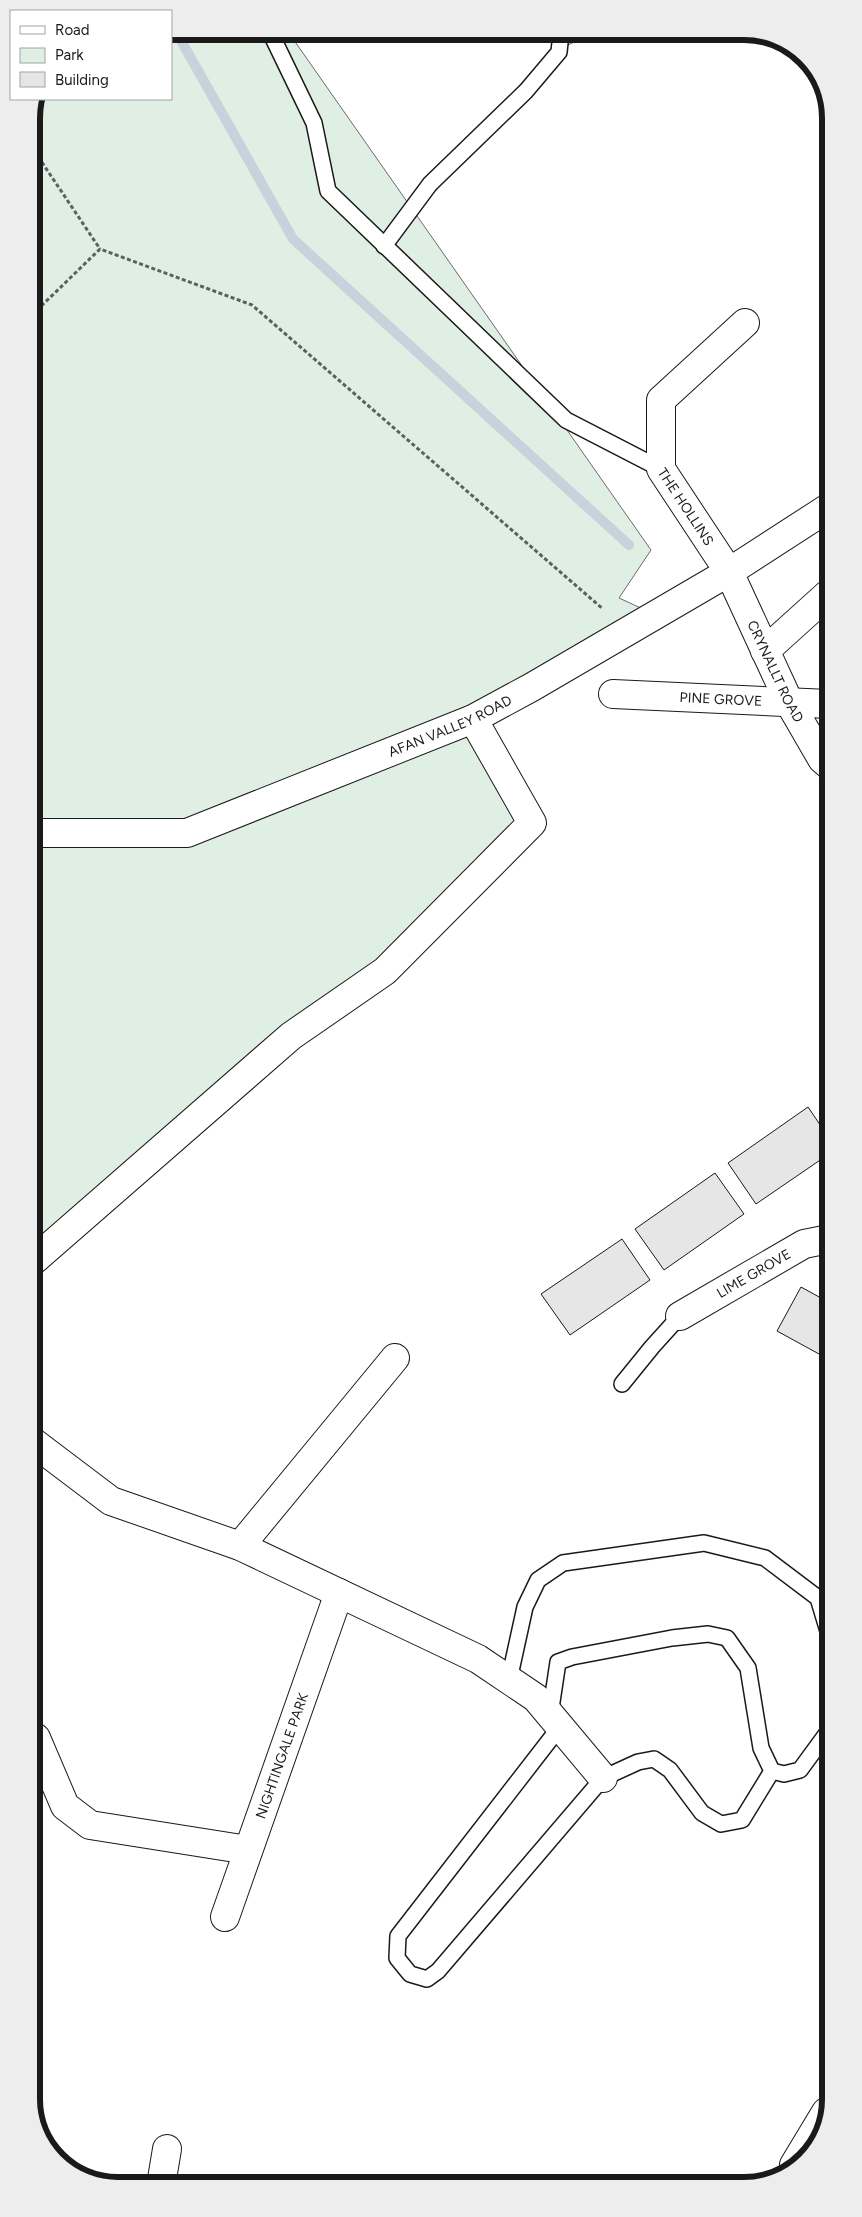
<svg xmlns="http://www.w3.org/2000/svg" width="862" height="2217" font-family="Figtree,sans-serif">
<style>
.green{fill:#e0efe3;stroke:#6a6a6a}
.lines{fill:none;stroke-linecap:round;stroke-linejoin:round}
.stream{stroke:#c6d2dc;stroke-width:10}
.building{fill:#e6e6e6;stroke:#1a1a1a}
.lane-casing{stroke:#1a1a1a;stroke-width:18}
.street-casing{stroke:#1a1a1a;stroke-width:30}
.secondary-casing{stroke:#1a1a1a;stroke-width:30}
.path{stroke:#5f5f5f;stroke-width:3;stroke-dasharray:4 2.5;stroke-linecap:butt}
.lane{stroke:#fff;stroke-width:15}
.street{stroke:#fff;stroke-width:28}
.secondary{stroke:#fff;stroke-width:28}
.labels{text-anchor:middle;stroke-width:4;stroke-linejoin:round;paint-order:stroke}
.street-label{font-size:14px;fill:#1a1a1a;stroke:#fff}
.rim{fill:none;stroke:#1a1a1a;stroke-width:6}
</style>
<rect width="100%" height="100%" fill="#fff"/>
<g class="green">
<polygon points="558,33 592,33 564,47"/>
<polygon points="291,36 651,550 619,598 656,615 473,719 532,823 385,971 33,1261 31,113 38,99 171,99 171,37"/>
</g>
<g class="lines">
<polyline class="stream" points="179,37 293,239 629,545"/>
</g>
<g class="building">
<polygon points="829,1093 829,1110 822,1099"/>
<polygon points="808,1107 829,1138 829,1154 756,1204 728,1163"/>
<polygon points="715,1173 744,1214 664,1270 635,1229"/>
<polygon points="622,1239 650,1280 570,1335 541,1294"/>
<polygon points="801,1287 830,1303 830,1360 777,1331"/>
</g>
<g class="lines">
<g class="lane-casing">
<g id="lane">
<polyline points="272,36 314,123 328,191 566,420 661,469"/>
<polyline points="384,246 430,184 526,91 559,52 561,33"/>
<polyline points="622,1384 652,1347 680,1316"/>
<polyline points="509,1680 525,1607 538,1580 563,1563 704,1543 765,1558 818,1598 830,1638"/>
<polyline points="550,1715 558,1662 572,1657 672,1638 708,1634 727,1638 748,1668 761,1748 772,1771 784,1774 800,1770 830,1729"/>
<polyline points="559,1728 398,1936 397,1958 410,1974 427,1979 438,1971 603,1778 638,1762 654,1759 670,1770 702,1813 721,1824 742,1820 772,1771"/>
</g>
</g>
<g class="street-casing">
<g id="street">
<path id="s1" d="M 745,323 L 661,400 L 661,469 L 729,572 L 789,702 L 822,759 L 829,765"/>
<polyline points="765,651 828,594"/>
<path id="s2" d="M 613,694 L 829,704"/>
<polyline points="33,1261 291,1036 385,971 532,823 473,719"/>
<path id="s3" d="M 680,1316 L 804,1244 L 829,1239"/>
<polyline points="33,1442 111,1501 240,1546 478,1659 536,1698 603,1778"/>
<polyline points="240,1546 395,1358"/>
<polyline points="36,1738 65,1806 90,1825 248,1850"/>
<path id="s4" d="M 225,1917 L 339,1593"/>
<polyline points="794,2165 826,2112"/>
<polyline points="161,2185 167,2149"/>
</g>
</g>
<g class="secondary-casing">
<g id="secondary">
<path id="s5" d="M 32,833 L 187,833 L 473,719 L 532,687 L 729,572 L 828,508"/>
</g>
</g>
<g class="path">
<polyline points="31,146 100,249"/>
<polyline points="32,315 100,249 252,305 603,609"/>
</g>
<use href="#lane" class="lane"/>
<use href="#street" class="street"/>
<use href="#secondary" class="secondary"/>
</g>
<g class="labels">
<g class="street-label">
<text dy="5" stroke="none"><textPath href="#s1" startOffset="228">THE HOLLINS</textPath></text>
<text dy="5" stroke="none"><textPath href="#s1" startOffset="416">CRYNALLT ROAD</textPath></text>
<text dy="5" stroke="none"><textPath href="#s2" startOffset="108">PINE GROVE</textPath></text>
<text dy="5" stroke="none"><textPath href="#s5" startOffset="439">AFAN VALLEY ROAD</textPath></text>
<text dy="5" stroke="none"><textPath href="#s3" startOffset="85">LIME GROVE</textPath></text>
<text dy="5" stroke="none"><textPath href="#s4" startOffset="171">NIGHTINGALE PARK</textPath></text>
</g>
</g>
<path d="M0 0H862V2217H0ZM118 40H744A78 78 0 0 1 822 118V2099A78 78 0 0 1 744 2177H118A78 78 0 0 1 40 2099V118A78 78 0 0 1 118 40Z" fill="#ededed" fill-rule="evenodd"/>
<path class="rim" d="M118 40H744A78 78 0 0 1 822 118V2099A78 78 0 0 1 744 2177H118A78 78 0 0 1 40 2099V118A78 78 0 0 1 118 40Z"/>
<rect x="10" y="10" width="162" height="90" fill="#ffffff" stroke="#a3a3a3"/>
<rect x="20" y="26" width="25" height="8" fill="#ffffff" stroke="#a3a3a3"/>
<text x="55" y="35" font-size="15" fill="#1a1a1a">Road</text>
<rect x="20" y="48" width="25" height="15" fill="#e0efe3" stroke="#a3a3a3"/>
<text x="55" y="60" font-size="15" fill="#1a1a1a">Park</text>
<rect x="20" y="72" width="25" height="15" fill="#e6e6e6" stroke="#a3a3a3"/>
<text x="55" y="85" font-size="15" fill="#1a1a1a">Building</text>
</svg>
